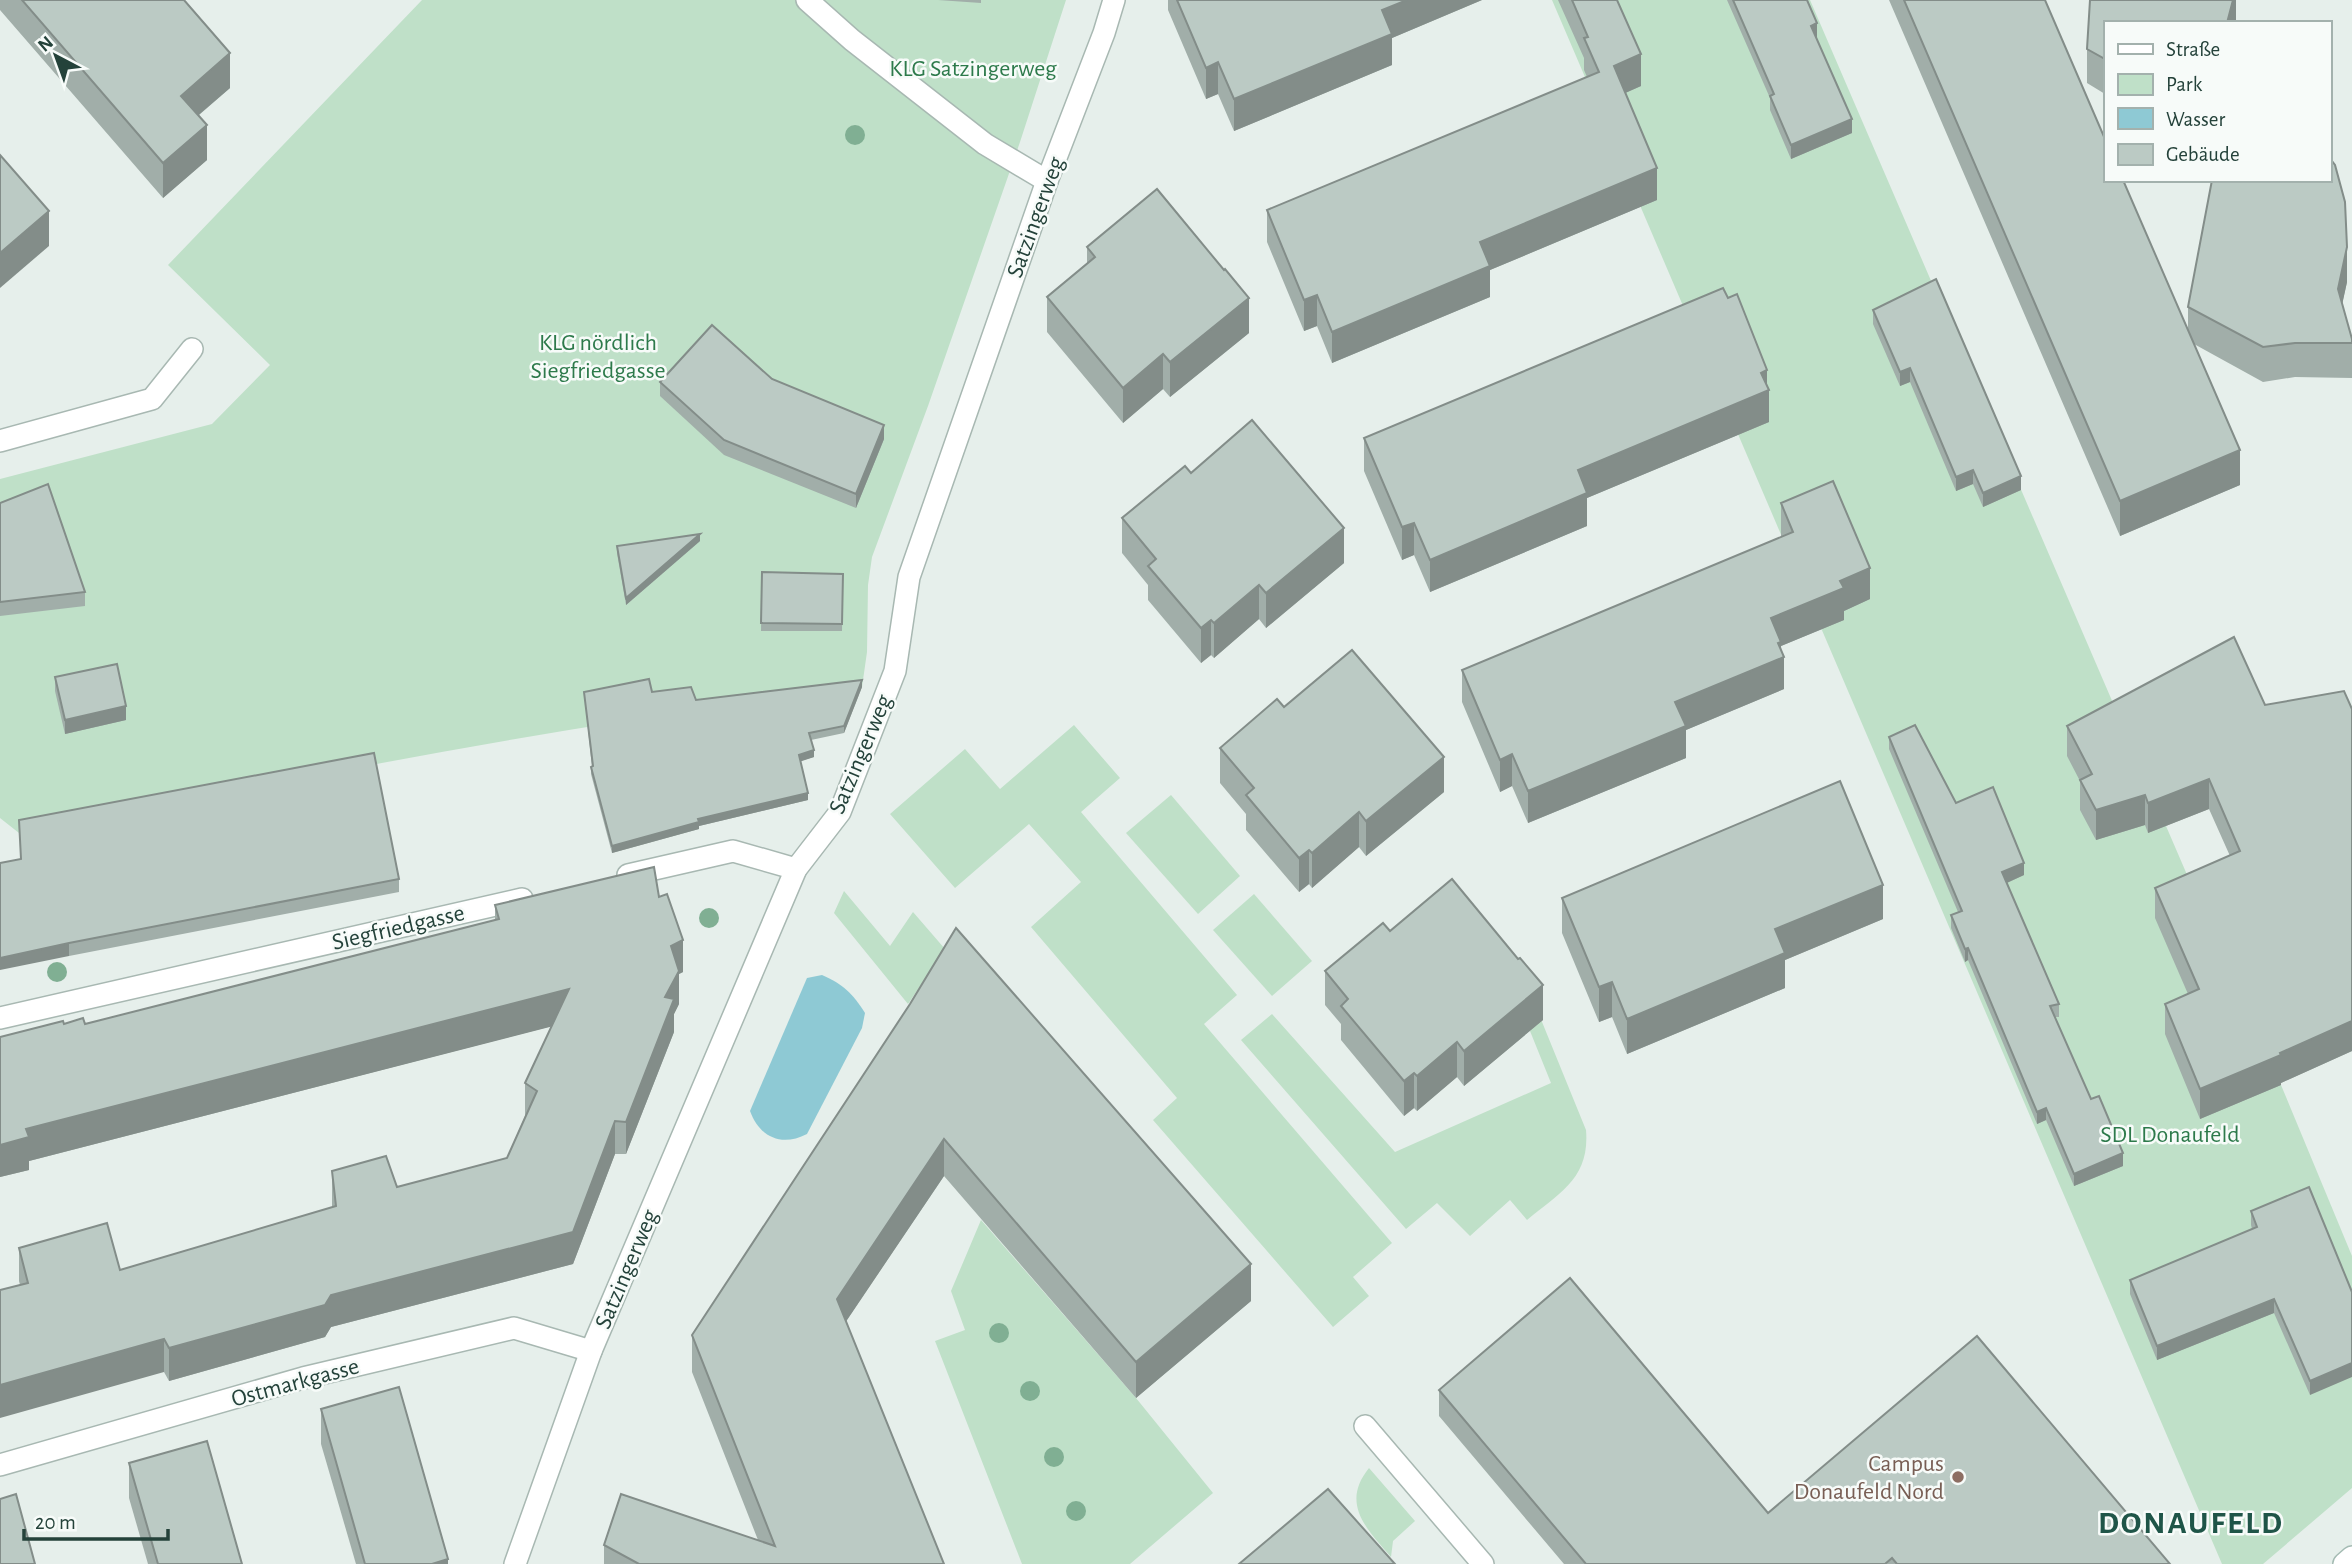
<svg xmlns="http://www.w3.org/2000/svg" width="2352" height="1564" font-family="'Alegreya Sans',sans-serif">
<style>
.green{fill:#bfe0c8}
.water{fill:#8ec9d4}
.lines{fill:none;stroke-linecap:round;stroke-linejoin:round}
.street-casing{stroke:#a8b8b2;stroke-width:24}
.secondary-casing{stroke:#a4bbb3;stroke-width:24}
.street{stroke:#fff;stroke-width:21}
.secondary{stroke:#fff;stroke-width:21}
.tree{fill:#80af93}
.wall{fill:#a1aea9}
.shaded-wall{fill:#838d89}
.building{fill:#bbcac4;stroke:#838d89;stroke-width:2}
.education-dot{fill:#8d6e63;stroke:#f7fbf9;stroke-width:2.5}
.labels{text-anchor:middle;stroke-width:5;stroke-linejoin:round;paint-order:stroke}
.park-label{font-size:24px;fill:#2d7a4b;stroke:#f7fbf9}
.street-label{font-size:24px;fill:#24423a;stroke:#f7fbf9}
.education-label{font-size:24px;fill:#785e54;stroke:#f7fbf9;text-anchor:end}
.district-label{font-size:32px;font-weight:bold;letter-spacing:2px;fill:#1f5548;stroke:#f7fbf9}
</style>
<rect width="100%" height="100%" fill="#e6efeb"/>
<g class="green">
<path d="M 422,0 L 1066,0 L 1020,142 L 928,406 L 872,557 L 868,585 L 867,652 L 862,687 C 579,722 299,778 19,833 L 0,818 L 0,479 L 212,424 L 270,365 L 168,265 Z"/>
<polygon points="1552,0 1810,0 2241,1000 2281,1085 2352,1256 2352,1488 2263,1564 2222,1564"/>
<polygon points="1074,725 1120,778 1081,812 1237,995 1204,1024 1392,1243 1353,1277 1369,1296 1333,1327 1153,1120 1177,1098 1031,927 1081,882 1029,824 955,888 890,814 965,749 1000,789"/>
<polygon points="1171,795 1240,876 1198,914 1126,833"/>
<polygon points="844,891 890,946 913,912 945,949 908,1004 834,913"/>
<polygon points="1254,894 1312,961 1272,996 1213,930"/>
<path d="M 1272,1014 L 1395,1152 L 1551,1083 L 1530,1031 L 1540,1017 L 1586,1130 C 1590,1178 1560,1193 1527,1220 L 1510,1200 L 1470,1236 L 1437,1203 L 1406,1229 L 1241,1040 Z"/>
<polygon points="981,1220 1136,1398 1213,1493 1130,1564 1022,1564 935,1341 965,1330 951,1291"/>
<path d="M 1369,1468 L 1415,1521 L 1393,1541 L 1391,1557 C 1367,1529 1340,1504 1369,1468 Z"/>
</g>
<path class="water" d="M 822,975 C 843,984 853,994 865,1013 L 862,1028 L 807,1134 C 782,1147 760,1138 750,1111 L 807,978 Z"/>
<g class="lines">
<g class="street-casing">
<g id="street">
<polyline points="807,0 852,40 985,144 1047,181"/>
<polyline points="0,441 152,399 192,349"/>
<polyline points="628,875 733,851 796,869"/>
<polyline points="0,1018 522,899"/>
<polyline points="1365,1426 1483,1564"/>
<polyline points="0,1465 303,1378 514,1328 591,1351"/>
<polyline points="515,1564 591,1351 796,869 840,812 895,671 909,577 1047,181 1104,33 1114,0"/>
</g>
</g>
<g class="secondary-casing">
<polyline id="secondary" points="2344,1564 2352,1557"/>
</g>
<use href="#street" class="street"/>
<use href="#secondary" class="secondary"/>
</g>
<g class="tree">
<circle cx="855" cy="135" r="10"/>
<circle cx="709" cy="918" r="10"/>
<circle cx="57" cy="972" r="10"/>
<circle cx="999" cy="1333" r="10"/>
<circle cx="1030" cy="1391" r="10"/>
<circle cx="1054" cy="1457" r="10"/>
<circle cx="1076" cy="1511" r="10"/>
</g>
<g class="wall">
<polygon points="0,0 184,0 230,88 199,115 207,160 163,198 0,10"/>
<polygon points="938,0 981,0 981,3"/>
<polygon points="1168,0 1482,0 1392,38 1392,65 1234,131 1218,94 1206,99 1168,10"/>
<polygon points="1558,0 1617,0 1641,86 1625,93 1657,200 1490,270 1490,297 1332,363 1317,326 1304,331 1267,242 1267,210 1587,77 1584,70 1584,58"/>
<polygon points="1727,0 1807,0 1817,37 1816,38 1852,133 1791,159 1770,110 1770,98"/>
<polygon points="1889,0 2045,0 2188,331 2188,307 2347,282 2342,304 2352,339 2352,378 2295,377 2263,382 2194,344 2240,485 2120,536"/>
<polygon points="2090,0 2236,0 2236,23 2105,23 2105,94 2087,83 2087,49"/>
<polygon points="1087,247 1249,333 1170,397 1163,389 1123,423 1047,332 1047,297 1087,263"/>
<polygon points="1873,310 2021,490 1983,507 1973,484 1956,491 1910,382 1900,386 1873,324"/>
<polygon points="772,379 884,439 856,508 724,455 660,396 660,382"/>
<polygon points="1767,387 1769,422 1587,498 1587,526 1430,592 1414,555 1402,560 1364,471 1364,438"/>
<polygon points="1191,473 1344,563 1266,628 1259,619 1214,658 1211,655 1201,663 1148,600 1148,585 1122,553 1122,518"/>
<polygon points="0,503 85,592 85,606 0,616"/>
<polygon points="1781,503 1870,599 1844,611 1844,620 1781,646 1784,689 1686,730 1686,758 1528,823 1512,786 1500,792 1462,702 1462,670 1781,537"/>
<polygon points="700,541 626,605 617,553 617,546"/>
<polygon points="762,572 843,574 842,631 761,631"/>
<polygon points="55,677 126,720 65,734 55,691"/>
<polygon points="862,687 844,733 811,740 814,757 800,761 808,800 699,826 699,829 612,853 591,774 591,767 592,767 584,692 696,700"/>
<polygon points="2265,705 2352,709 2352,1051 2281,1083 2281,1085 2200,1119 2165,1034 2165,1004 2188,994 2155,918 2155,888 2230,856 2209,809 2148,833 2145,825 2096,840 2080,810 2080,781 2067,756 2067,726"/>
<polygon points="1284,707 1444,792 1366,856 1359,847 1312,888 1309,884 1299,892 1246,830 1246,814 1220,783 1220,748"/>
<polygon points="1889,737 1956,803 2024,875 2007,883 2059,1004 2059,1017 2055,1017 2091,1099 2123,1166 2074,1186 2046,1120 2037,1124 1968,960 1965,962 1951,928 1951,915 1958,912 1889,749"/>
<polygon points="19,820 399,879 399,892 69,956 21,859"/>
<polygon points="659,897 683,972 679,974 679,1004 674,1014 674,1032 626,1154 615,1154 573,1264 331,1327 325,1337 169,1381 164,1372 20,1285 19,1281 19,1248 120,1270 332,1208 332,1171 397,1187 507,1158 525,1116 525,1083 552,1026 29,1161 29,1170 0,1177 0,1037 64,1024 85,1024 495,920 495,905"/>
<polygon points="1562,898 1883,919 1785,960 1785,988 1627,1054 1612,1017 1599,1022 1562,933"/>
<polygon points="1390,931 1543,1020 1464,1086 1457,1077 1417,1111 1414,1108 1404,1116 1341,1040 1341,1024 1325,1005 1325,971"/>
<polygon points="910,1004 1251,1301 1136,1398 944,1176 846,1321 944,1564 604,1564 604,1545 758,1540 692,1372 692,1335"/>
<polygon points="2251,1211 2352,1292 2310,1395 2274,1313 2157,1360 2130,1294 2130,1280 2252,1229 2251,1225"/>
<polygon points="1439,1390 1768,1513 2170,1564 1564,1564 1439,1416"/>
<polygon points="321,1409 448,1564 356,1564 321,1444"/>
<polygon points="129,1463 242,1564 148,1564 129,1498"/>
</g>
<g class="shaded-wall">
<polygon points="1407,0 1482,0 1392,38 1392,65 1234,131 1234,99 1382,10"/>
<polygon points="2233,0 2236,0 2236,23 2227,23"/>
<polygon points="1817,23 1817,37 1811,40 1811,26"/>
<polygon points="230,53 230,88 181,130 181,96"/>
<polygon points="1641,54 1641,86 1614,98 1614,66"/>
<polygon points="1218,62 1218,94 1206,99 1206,68"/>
<polygon points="1852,119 1852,133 1791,159 1791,145"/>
<polygon points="207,125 207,160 163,198 163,163"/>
<polygon points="1657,168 1657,200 1490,270 1490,297 1332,363 1332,332 1480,242"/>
<polygon points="49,211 49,246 0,288 0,253"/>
<polygon points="2347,247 2347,282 2338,324 2338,289"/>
<polygon points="1317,295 1317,326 1304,331 1304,300"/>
<polygon points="1249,298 1249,333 1170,397 1170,362"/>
<polygon points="1163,354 1163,389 1123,423 1123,388"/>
<polygon points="1910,368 1910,382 1900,386 1900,372"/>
<polygon points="1767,370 1767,391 1769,390 1769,422 1587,498 1587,526 1430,592 1430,560 1578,470"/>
<polygon points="884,425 884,439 856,508 856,494"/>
<polygon points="2240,450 2240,485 2120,536 2120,501"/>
<polygon points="1973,470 1973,484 1956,491 1956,477"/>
<polygon points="2021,476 2021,490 1983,507 1983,493"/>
<polygon points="1414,523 1414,555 1402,560 1402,527"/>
<polygon points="1344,528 1344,563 1266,628 1266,593"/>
<polygon points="700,534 700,541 626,605 626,598"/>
<polygon points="1870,568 1870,599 1844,611 1844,620 1781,646 1781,658 1784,657 1784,689 1686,730 1686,758 1528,823 1528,791 1675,702 1771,618 1840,581"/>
<polygon points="1259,585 1259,619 1214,658 1214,623"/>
<polygon points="1211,620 1211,655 1201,663 1201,628"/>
<polygon points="862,680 862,687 844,733 844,726"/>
<polygon points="126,706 126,720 65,734 65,720"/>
<polygon points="814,750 814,757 799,762 799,755"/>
<polygon points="1512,754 1512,786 1500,792 1500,760"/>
<polygon points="1444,757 1444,792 1366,856 1366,821"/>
<polygon points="2209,779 2209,809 2148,833 2148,803"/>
<polygon points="808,793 808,800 699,826 699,829 612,853 612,846 698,819"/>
<polygon points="2145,795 2145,825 2096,840 2096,810"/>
<polygon points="1359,812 1359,847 1312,888 1312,853"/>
<polygon points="1309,850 1309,884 1299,892 1299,858"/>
<polygon points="2024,863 2024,875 2002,885 2002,872"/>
<polygon points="1883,885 1883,919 1785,960 1785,988 1627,1054 1627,1019 1775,929"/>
<polygon points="683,940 683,972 679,974 679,1004 674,1014 674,1032 626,1154 626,1122 665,997 671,946"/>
<polygon points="69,943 69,956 0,970 0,958"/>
<polygon points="1968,948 1968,960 1965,962 1965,949"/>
<polygon points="1612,982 1612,1017 1599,1022 1599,987"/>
<polygon points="1543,985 1543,1020 1464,1086 1464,1051"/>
<polygon points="569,989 569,1022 29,1161 29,1170 0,1177 0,1145 26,1129"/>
<polygon points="2352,1021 2352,1051 2281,1083 2281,1085 2200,1119 2200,1089"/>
<polygon points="1457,1042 1457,1077 1417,1111 1417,1076"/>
<polygon points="1414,1073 1414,1108 1404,1116 1404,1081"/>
<polygon points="2046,1108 2046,1120 2037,1124 2037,1112"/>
<polygon points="615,1121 615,1154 573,1264 331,1327 325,1337 169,1381 169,1348 331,1295"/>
<polygon points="944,1139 944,1176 837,1335 837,1299"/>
<polygon points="2123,1153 2123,1166 2074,1186 2074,1174"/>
<polygon points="1251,1264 1251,1301 1136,1398 1136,1362"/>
<polygon points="2274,1299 2274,1313 2157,1360 2157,1346"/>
<polygon points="164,1339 164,1372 0,1418 0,1385"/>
<polygon points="2352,1363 2352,1377 2310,1395 2310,1381"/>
<polygon points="448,1559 448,1564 432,1564"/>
</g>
<g class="building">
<polygon points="22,0 184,0 230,53 181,96 207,125 163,163"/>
<polygon points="1177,0 1407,0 1382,10 1392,34 1234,99 1218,62 1206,68"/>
<polygon points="1572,0 1617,0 1641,54 1614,66 1657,168 1480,242 1490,266 1332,332 1317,295 1304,300 1267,210 1599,72 1584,38 1588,37"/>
<polygon points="1733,0 1807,0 1817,23 1811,26 1852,119 1791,145 1770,96 1774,94"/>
<polygon points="1904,0 2045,0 2105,139 2105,180 2123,180 2240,450 2120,501"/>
<polygon points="2090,0 2233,0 2227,23 2105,23 2105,59 2087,49"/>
<polygon points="0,155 49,211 0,253"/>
<polygon points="2329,157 2335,165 2345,202 2347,247 2338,289 2352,339 2352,343 2295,343 2263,347 2188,307 2212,180 2329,180"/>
<polygon points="1157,189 1224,270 1225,269 1249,298 1170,362 1163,354 1123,388 1047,297 1095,257 1087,247"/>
<polygon points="1936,279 2021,476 1983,493 1973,470 1956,477 1910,368 1900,372 1873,310"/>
<polygon points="1723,288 1728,298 1737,294 1767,370 1761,373 1769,390 1578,470 1587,493 1430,560 1414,523 1402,527 1364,438"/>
<polygon points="712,325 772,379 884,425 856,494 724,440 660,382"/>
<polygon points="1252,420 1344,528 1266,593 1259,585 1214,623 1211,620 1201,628 1148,566 1156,559 1122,518 1185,466 1191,473"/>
<polygon points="1833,481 1870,568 1840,581 1844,588 1771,618 1781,642 1778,643 1784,657 1675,702 1686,726 1528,791 1512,754 1500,760 1462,670 1793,532 1781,503"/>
<polygon points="48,484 85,592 0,602 0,503"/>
<polygon points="700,534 626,598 617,546"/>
<polygon points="762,572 843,574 842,624 761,623"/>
<polygon points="2234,637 2265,705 2344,691 2352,709 2352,1021 2280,1053 2281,1055 2200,1089 2165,1004 2199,989 2155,888 2240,851 2209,779 2148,803 2145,795 2096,810 2080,780 2092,774 2067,726"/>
<polygon points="1352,650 1444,757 1366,821 1359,812 1312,853 1309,850 1299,858 1246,795 1254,788 1220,748 1277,699 1284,707"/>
<polygon points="117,664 126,706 65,720 55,677"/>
<polygon points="649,679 652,692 691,687 696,700 862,680 844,726 809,733 814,750 799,755 808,793 698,819 699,822 612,846 591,767 593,766 584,692"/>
<polygon points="1915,725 1956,803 1993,787 2024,863 2002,872 2059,1004 2050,1006 2091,1099 2099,1096 2123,1153 2074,1174 2046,1108 2037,1112 1968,948 1965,949 1951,915 1962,911 1889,737"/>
<polygon points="374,753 399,879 69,943 0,958 0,863 21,859 19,820"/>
<polygon points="1840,781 1883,885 1775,929 1785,953 1627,1019 1612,982 1599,987 1562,898"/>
<polygon points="654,867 659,897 667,894 683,940 671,946 679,971 665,997 674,999 626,1122 615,1121 573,1232 331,1295 325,1305 169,1348 164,1339 0,1385 0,1290 28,1283 19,1248 107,1223 120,1270 336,1206 332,1171 386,1156 397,1187 507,1158 537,1091 525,1083 569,989 26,1129 29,1137 0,1145 0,1037 63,1021 64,1024 83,1018 85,1024 499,919 495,905"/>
<polygon points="1452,879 1518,959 1520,958 1543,985 1464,1051 1457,1042 1417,1076 1414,1073 1404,1081 1341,1006 1348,999 1325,971 1383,923 1390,931"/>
<polygon points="956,928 1251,1264 1136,1362 944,1139 837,1299 944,1564 639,1564 604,1545 621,1494 775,1546 692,1335 910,1004"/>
<polygon points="2309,1187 2352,1292 2352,1363 2310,1381 2274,1299 2157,1346 2130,1280 2257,1227 2251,1211"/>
<polygon points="1570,1278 1768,1513 1977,1336 2170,1564 1897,1564 1892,1558 1885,1564 1586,1564 1439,1390"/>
<polygon points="399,1387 448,1559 432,1564 365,1564 321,1409"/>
<polygon points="207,1441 242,1564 158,1564 129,1463"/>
<polygon points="1328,1489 1395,1564 1239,1564"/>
<polygon points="16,1494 35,1564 0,1564 0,1499"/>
</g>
<circle class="education-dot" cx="1958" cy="1477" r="7"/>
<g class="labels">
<g class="park-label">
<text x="973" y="76">KLG Satzingerweg</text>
<text x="598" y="350">KLG nördlich<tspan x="598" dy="28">Siegfriedgasse</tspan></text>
<text x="2170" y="1142">SDL Donaufeld</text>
</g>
<g class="street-label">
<text transform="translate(1035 217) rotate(-70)" y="8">Satzingerweg</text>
<text transform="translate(860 754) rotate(-67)" y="8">Satzingerweg</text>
<text transform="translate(398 927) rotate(-13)" y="8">Siegfriedgasse</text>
<text transform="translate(626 1269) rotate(-67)" y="8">Satzingerweg</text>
<text transform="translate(295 1382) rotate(-15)" y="8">Ostmarkgasse</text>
</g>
<g class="education-label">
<text x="1944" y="1471">Campus<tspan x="1944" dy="28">Donaufeld Nord</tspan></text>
</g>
<g class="district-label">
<text x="2191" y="1533">DONAUFELD</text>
</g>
</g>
<rect x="2104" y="21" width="228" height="161" fill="#f7fbf9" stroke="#a3b1ad" stroke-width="2"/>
<rect x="2118" y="44" width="35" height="10" fill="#ffffff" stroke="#a3b1ad" stroke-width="2"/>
<text x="2166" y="56" font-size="21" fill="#24423a">Straße</text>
<rect x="2118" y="74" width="35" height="21" fill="#bfe0c8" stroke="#a3b1ad" stroke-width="2"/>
<text x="2166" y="91" font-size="21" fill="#24423a">Park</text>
<rect x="2118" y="108" width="35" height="21" fill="#8ec9d4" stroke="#a3b1ad" stroke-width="2"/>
<text x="2166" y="126" font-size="21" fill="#24423a">Wasser</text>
<rect x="2118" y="144" width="35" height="21" fill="#bbcac4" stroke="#a3b1ad" stroke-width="2"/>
<text x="2166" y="161" font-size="21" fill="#24423a">Gebäude</text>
<g transform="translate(56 56) rotate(319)" stroke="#f7fbf9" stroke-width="5" paint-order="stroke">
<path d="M0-5L12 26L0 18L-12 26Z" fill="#24423a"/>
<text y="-10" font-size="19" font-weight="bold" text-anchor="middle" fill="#24423a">N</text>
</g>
<path d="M24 1529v10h144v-10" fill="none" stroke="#24423a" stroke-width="3.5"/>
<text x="35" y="1529" font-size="21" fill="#24423a" stroke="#f7fbf9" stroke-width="5" paint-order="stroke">20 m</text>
</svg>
